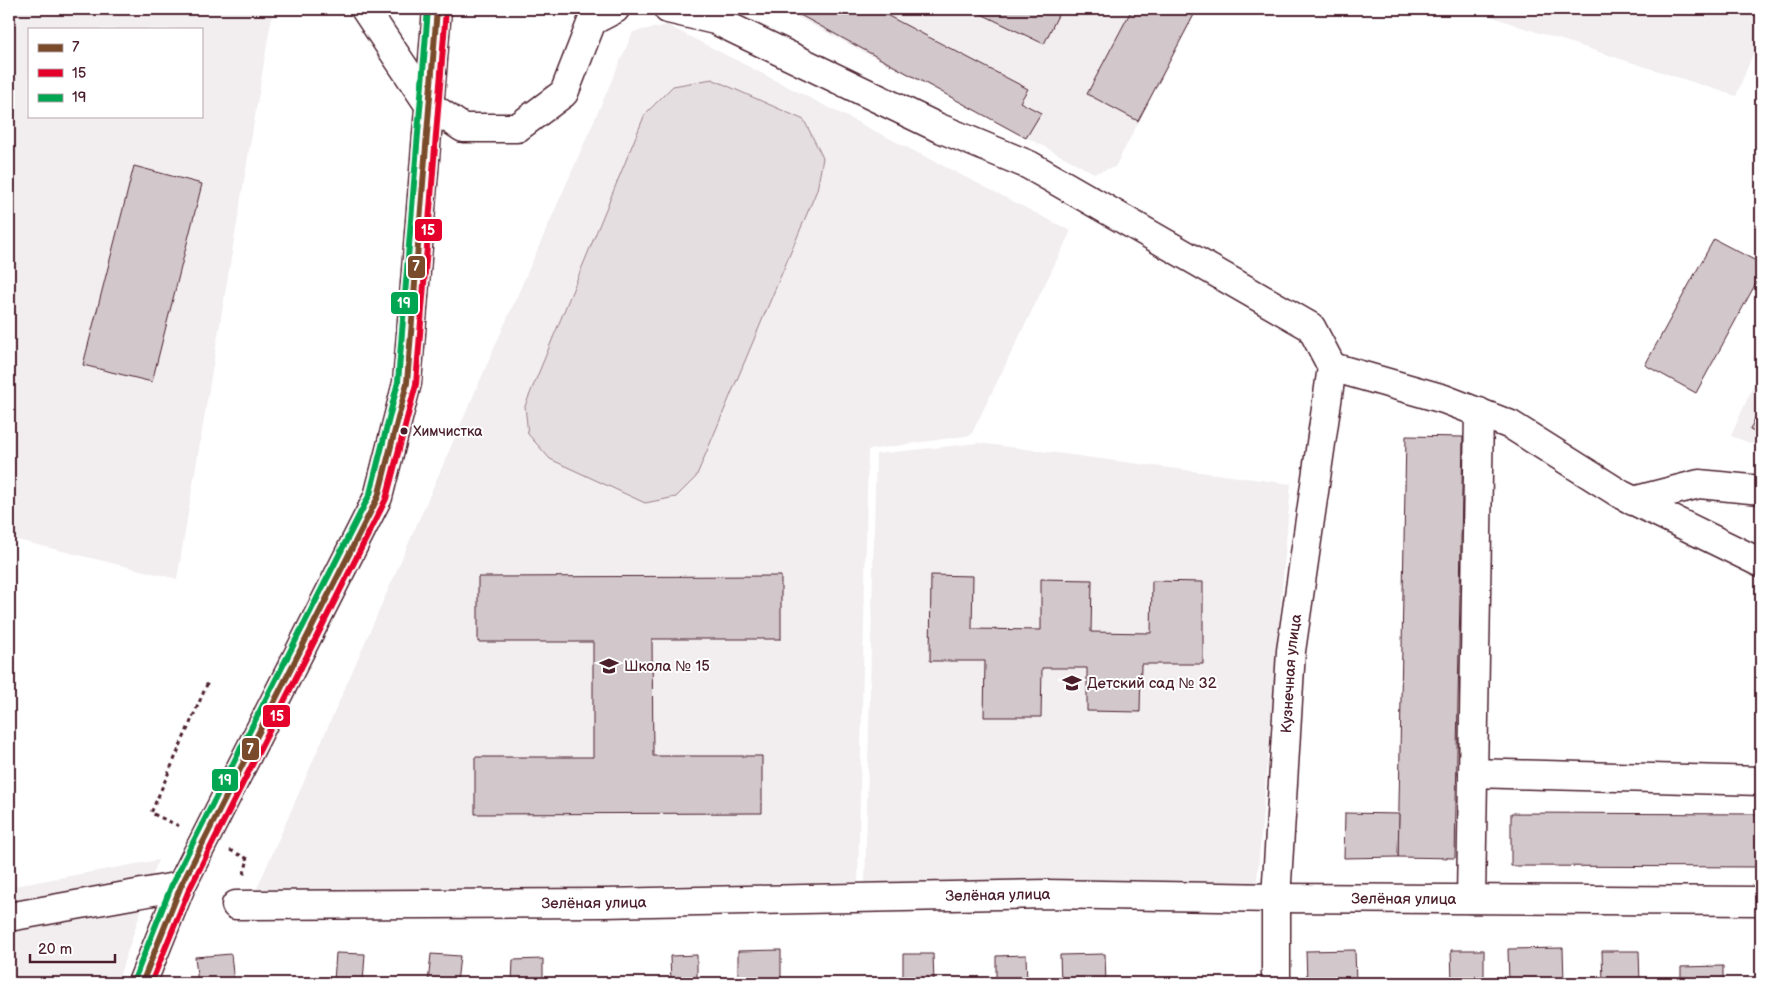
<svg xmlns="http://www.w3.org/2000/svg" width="1770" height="992" font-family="'Balsamiq Sans',sans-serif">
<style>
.built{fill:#f2eeef;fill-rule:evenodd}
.grass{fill:#e5dee0;stroke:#987e86}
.building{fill:#d2c7cb;stroke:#4a1f2b}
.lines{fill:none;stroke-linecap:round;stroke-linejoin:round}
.minor-casing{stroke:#4a1f2b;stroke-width:31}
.major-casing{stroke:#4a1f2b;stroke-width:31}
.path{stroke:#4a1f2b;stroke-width:3;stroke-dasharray:4 4;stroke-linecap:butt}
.minor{stroke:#fff;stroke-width:28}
.major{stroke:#fff;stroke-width:28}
.bus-1-casing{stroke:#fff;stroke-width:10}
.bus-2-casing{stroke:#fff;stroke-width:10}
.bus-3-casing{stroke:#fff;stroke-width:10}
.bus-1{stroke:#7a4b2a;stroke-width:6}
.bus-2{stroke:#e4002b;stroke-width:6}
.bus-3{stroke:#00a651;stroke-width:6}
.bus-dot{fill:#4a1f2b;stroke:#fff;stroke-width:2}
.labels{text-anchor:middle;stroke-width:4;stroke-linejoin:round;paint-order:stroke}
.bus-label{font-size:14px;fill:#4a1f2b;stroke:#fff;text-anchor:start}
.poi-label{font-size:15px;fill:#4a1f2b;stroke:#fff;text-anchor:start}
.street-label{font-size:15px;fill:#4a1f2b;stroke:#fff}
.line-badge{stroke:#fff;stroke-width:2}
.badge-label{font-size:14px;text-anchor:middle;font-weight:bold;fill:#fff}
</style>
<rect width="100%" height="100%" fill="#fff"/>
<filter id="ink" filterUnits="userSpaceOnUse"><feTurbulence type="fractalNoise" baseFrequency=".02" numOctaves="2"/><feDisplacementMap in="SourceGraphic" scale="10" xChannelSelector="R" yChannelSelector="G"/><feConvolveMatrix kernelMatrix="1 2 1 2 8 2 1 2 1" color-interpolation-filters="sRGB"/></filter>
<g filter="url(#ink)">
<g class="built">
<path d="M 9,9 L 273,9 L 177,579 L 9,538 ZM 29,29 L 201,29 L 201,116 L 29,116 Z"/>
<polygon points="782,9 1198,9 1115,167 1094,173"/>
<polygon points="1471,9 1761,9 1761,34 1736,96 1518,26"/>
<polygon points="667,25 1071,231 971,435 868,450 858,882 255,893 633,32"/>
<polygon points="1761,368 1761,447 1731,436"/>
<polygon points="979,443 1291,484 1257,882 865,883 876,454"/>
<polygon points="158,860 117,983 9,983 9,887"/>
</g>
<polygon class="grass" points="712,79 804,120 823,158 817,190 696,477 676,497 645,503 550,459 528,434 525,406 645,114 673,86"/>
<g class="building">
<polygon points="789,9 875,9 1028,89 1020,102 1041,113 1026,138"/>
<polygon points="978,9 1061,9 1044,44 977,12"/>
<polygon points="1132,9 1197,9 1138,121 1087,94"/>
<polygon points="134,166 202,184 152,382 83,365"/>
<polygon points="1714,239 1760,263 1761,261 1761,274 1696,393 1645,365"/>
<polygon points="1761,404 1761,435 1750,430"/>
<polygon points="1406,436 1463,437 1455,858 1398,857"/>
<polygon points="931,575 973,576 972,629 1041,630 1041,579 1092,580 1091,632 1151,633 1152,581 1203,582 1203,664 1141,664 1140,712 1087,711 1087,668 1042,668 1041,717 984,717 985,661 930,661"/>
<polygon points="781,576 781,639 652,639 653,756 762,756 762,813 475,814 475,757 593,757 593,642 478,642 478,577"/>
<polygon points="1345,813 1399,814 1398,857 1344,858"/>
<polygon points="1511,813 1761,814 1761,867 1511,866"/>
<polygon points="1563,948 1564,983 1509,983 1508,949"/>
<polygon points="781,950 781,983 738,983 738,951"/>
<polygon points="1355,950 1356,983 1307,983 1306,951"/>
<polygon points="1451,950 1484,950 1484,983 1452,983"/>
<polygon points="1602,951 1639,951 1640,983 1603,983"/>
<polygon points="336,953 365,954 363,983 334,981"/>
<polygon points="231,954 234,983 198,983 195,957"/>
<polygon points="431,954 460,956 457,983 428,983"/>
<polygon points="903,954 933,954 934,983 903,983"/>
<polygon points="1105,954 1106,983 1061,983 1060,955"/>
<polygon points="697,955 697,983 671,983 670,956"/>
<polygon points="1026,955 1027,983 996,983 996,956"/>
<polygon points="543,959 543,983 512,983 513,960"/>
<polygon points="1723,966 1723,983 1681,983 1681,967"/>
</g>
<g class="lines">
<g class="minor-casing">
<g id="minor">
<polyline points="365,9 429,105 463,128 517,128 564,93 592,21 615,9"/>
<polyline points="668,9 715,20 937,127 1029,165 1311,327 1332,367 1444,399 1511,425 1622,495 1761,563"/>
<polyline points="1633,501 1699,484 1761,490"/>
<polyline points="1473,773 1761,781"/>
<polyline points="1471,899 1479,412"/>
<path id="s1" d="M 236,905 L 604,903 L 1046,894 L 1276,898 L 1761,901"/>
<polyline points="9,917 181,886"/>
<path id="s2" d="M 1276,983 L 1276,898 L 1291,651 L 1332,367"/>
</g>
</g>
<g class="major-casing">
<polyline id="major" points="142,983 181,886 378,497 407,383 437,9"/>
</g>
<g class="path">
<polyline points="179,826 151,813 208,682"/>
<polyline points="230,850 248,859 243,877"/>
</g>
<use href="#minor" class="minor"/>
<use href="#major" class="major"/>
<g class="bus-1-casing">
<polyline id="bus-1" points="142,983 181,886 378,497 407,383 437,9"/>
</g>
<g class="bus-2-casing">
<polyline id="bus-2" points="151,983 189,890 386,499 416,384 446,10"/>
</g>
<g class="bus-3-casing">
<polyline id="bus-3" points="134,980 173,882 370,494 398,382 428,9"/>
</g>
<use href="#bus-1" class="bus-1"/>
<use href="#bus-2" class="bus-2"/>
<use href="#bus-3" class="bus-3"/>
</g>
</g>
<defs>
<g id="school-bare" transform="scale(1.5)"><path d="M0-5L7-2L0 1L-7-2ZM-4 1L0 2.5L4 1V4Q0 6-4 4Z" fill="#4a1f2b" stroke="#fff" stroke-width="2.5" paint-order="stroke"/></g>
</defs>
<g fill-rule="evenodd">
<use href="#school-bare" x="609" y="666"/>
<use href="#school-bare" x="1072" y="683"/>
</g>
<circle class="bus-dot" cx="404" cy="431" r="4.5"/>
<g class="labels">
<g class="bus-label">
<text x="413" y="436">Химчистка</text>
</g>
<g class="poi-label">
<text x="624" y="671">Школа № 15</text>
<text x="1087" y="688">Детский сад № 32</text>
</g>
<g class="street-label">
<text dy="5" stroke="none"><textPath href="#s2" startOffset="310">Кузнечная улица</textPath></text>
<text dy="5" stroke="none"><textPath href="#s1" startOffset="762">Зелёная улица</textPath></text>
<text dy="5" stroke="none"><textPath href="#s1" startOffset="1168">Зелёная улица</textPath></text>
<text dy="5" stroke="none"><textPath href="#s1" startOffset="358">Зелёная улица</textPath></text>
</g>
</g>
<g class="line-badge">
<rect x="414" y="218" width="29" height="24" rx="5" fill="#e4002b"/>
<rect x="407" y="255" width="19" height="24" rx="5" fill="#7a4b2a"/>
<rect x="390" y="291" width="29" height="24" rx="5" fill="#00a651"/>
<rect x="262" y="704" width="29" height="24" rx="5" fill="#e4002b"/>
<rect x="241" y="737" width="19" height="24" rx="5" fill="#7a4b2a"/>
<rect x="211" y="768" width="28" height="24" rx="5" fill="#00a651"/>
</g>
<g class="badge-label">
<text x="428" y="235">15</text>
<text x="416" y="271">7</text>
<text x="404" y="308">19</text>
<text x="277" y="721">15</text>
<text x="250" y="754">7</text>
<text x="225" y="785">19</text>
</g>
<rect width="1770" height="992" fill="none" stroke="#fff" stroke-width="30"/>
<rect x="15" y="15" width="1740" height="962" fill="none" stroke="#4a1f2b" stroke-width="2" filter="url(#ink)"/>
<rect x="28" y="28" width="175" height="90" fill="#ffffff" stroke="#b7a5aa"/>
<rect x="38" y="44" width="25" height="8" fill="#7a4b2a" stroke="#b7a5aa"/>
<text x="72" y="52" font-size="15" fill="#4a1f2b">7</text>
<rect x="38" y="69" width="25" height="8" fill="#e4002b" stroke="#b7a5aa"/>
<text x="72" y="78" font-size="15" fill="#4a1f2b">15</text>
<rect x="38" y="94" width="25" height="8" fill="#00a651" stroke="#b7a5aa"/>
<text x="72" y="102" font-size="15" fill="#4a1f2b">19</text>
<path d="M30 954v8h85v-8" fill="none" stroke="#4a1f2b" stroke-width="2.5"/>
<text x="38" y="954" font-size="15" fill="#4a1f2b" stroke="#ffffff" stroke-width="4" paint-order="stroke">20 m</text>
</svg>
